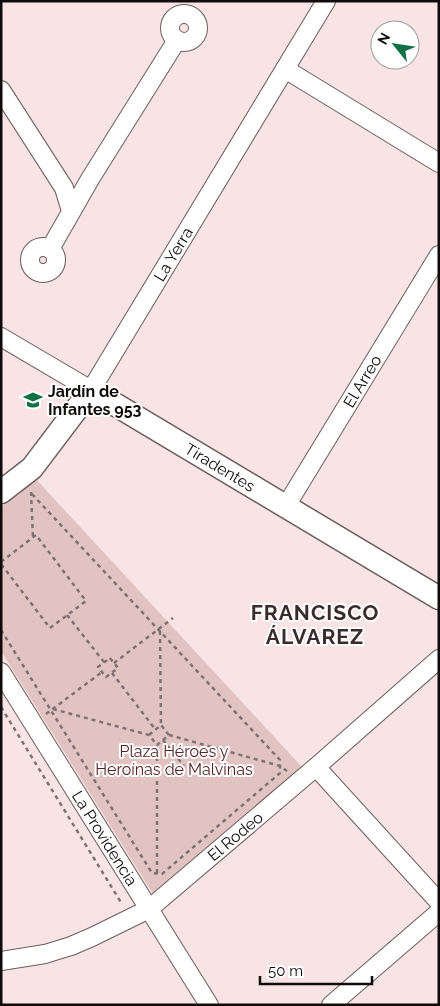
<svg xmlns="http://www.w3.org/2000/svg" width="440" height="1006" font-family="Raleway,sans-serif">
<style>
.green{fill:#e1c3c2}
.lines{fill:none;stroke-linecap:round;stroke-linejoin:round}
.minor-casing{stroke:#6c5c5c;stroke-width:20}
.tertiary-casing{stroke:#6c5c5c;stroke-width:25}
.path{stroke:#7f7272;stroke-width:2.5;stroke-dasharray:4 4;stroke-linecap:butt}
.minor{stroke:#fff;stroke-width:18}
.tertiary{stroke:#fff;stroke-width:22}
.labels{text-anchor:middle;stroke-width:4;stroke-linejoin:round;paint-order:stroke}
.street-label{font-size:16px;fill:#100a0a;stroke:#fff}
.poi-label{font-size:16px;font-weight:bold;fill:#100a0a;stroke:#fff;text-anchor:start}
.park-label{font-size:16px;fill:#552426;stroke:#fff}
.district-label{font-size:21px;font-weight:bold;letter-spacing:1px;fill:#3a2c2c;stroke:#fff}
</style>
<rect width="100%" height="100%" fill="#f8e4e4"/>
<polygon class="green" points="34,477 302,767 155,897 1,651 1,507 20,494"/>
<g class="lines">
<g class="minor-casing">
<g id="minor">
<circle cx="184" cy="28" r="14"/>
<polyline points="285,69 439,163"/>
<polyline points="1,90 64,188 71,211"/>
<circle cx="43" cy="260" r="13"/>
<polyline points="50,249 90,179 177,40"/>
<polyline points="1,337 91,390 326,1"/>
<polyline points="286,506 439,255"/>
<polyline points="1,672 209,1005"/>
<polyline points="316,767 439,902"/>
<polyline points="1,961 45,954 71,946 92,937 149,909 316,767 439,659"/>
<polyline points="331,1005 439,912"/>
</g>
</g>
<g class="tertiary-casing">
<polyline id="tertiary" points="1,492 32,468 91,390 439,598"/>
</g>
<g class="path">
<polyline points="31,492 33,538"/>
<polyline points="1,562 36,535 86,601 50,628 1,564"/>
<polyline points="67,615 104,662"/>
<polyline points="1,630 152,873 162,874 280,773 280,760 31,493"/>
<polyline points="160,631 161,725"/>
<polygon points="110,658 118,668 106,677 98,667"/>
<polyline points="114,663 173,618"/>
<polyline points="112,673 155,729"/>
<polyline points="1,707 122,904"/>
<polyline points="53,709 149,735 157,745 169,735 161,725 149,735"/>
<polyline points="46,714 102,672"/>
<polyline points="169,735 280,766 287,771"/>
<polyline points="163,740 184,766"/>
<polyline points="157,873 157,745"/>
</g>
<use href="#minor" class="minor"/>
<use href="#tertiary" class="tertiary"/>
</g>
<defs>
<g id="school-bare" transform="scale(1.5)"><path d="M0-5L7-2L0 1L-7-2ZM-4 1L0 2.5L4 1V4Q0 6-4 4Z" fill="#117045" stroke="#fff" stroke-width="2.5" paint-order="stroke"/></g>
</defs>
<g fill-rule="evenodd">
<use href="#school-bare" x="33" y="400"/>
</g>
<g class="labels">
<g class="street-label">
<text transform="translate(173 254) rotate(-59)" y="6">La Yerra</text>
<text transform="translate(362 381) rotate(-59)" y="6">El Arreo</text>
<text transform="translate(220 467) rotate(31)" y="6">Tiradentes</text>
<text transform="translate(235 836) rotate(-40)" y="6">El Rodeo</text>
<text transform="translate(105 838) rotate(58)" y="6">La Providencia</text>
</g>
<g class="poi-label">
<text x="48" y="397">Jardín de<tspan x="48" dy="18">Infantes 953</tspan></text>
</g>
<g class="park-label">
<text x="174" y="757">Plaza Héroes y<tspan x="174" dy="18">Heroínas de Malvinas</tspan></text>
</g>
<g class="district-label">
<text x="315" y="620">FRANCISCO<tspan x="315" dy="24">ÁLVAREZ</tspan></text>
</g>
</g>
<rect width="440" height="1006" fill="none" stroke="#100a0a" stroke-width="5"/>
<g transform="translate(395 45) rotate(300)"><circle r="24" fill="#ffffff" stroke="#9f9d9d"/>
<path d="M0-4L9 19L0 12L-9 19Z" fill="#117045"/>
<text y="-8" font-size="14" font-weight="bold" text-anchor="middle" fill="#100a0a">N</text>
</g>
<path d="M260 976v8h112v-8" fill="none" stroke="#100a0a" stroke-width="2.5"/>
<text x="268" y="976" font-size="15" fill="#100a0a" stroke="#ffffff" stroke-width="4" paint-order="stroke">50 m</text>
</svg>
